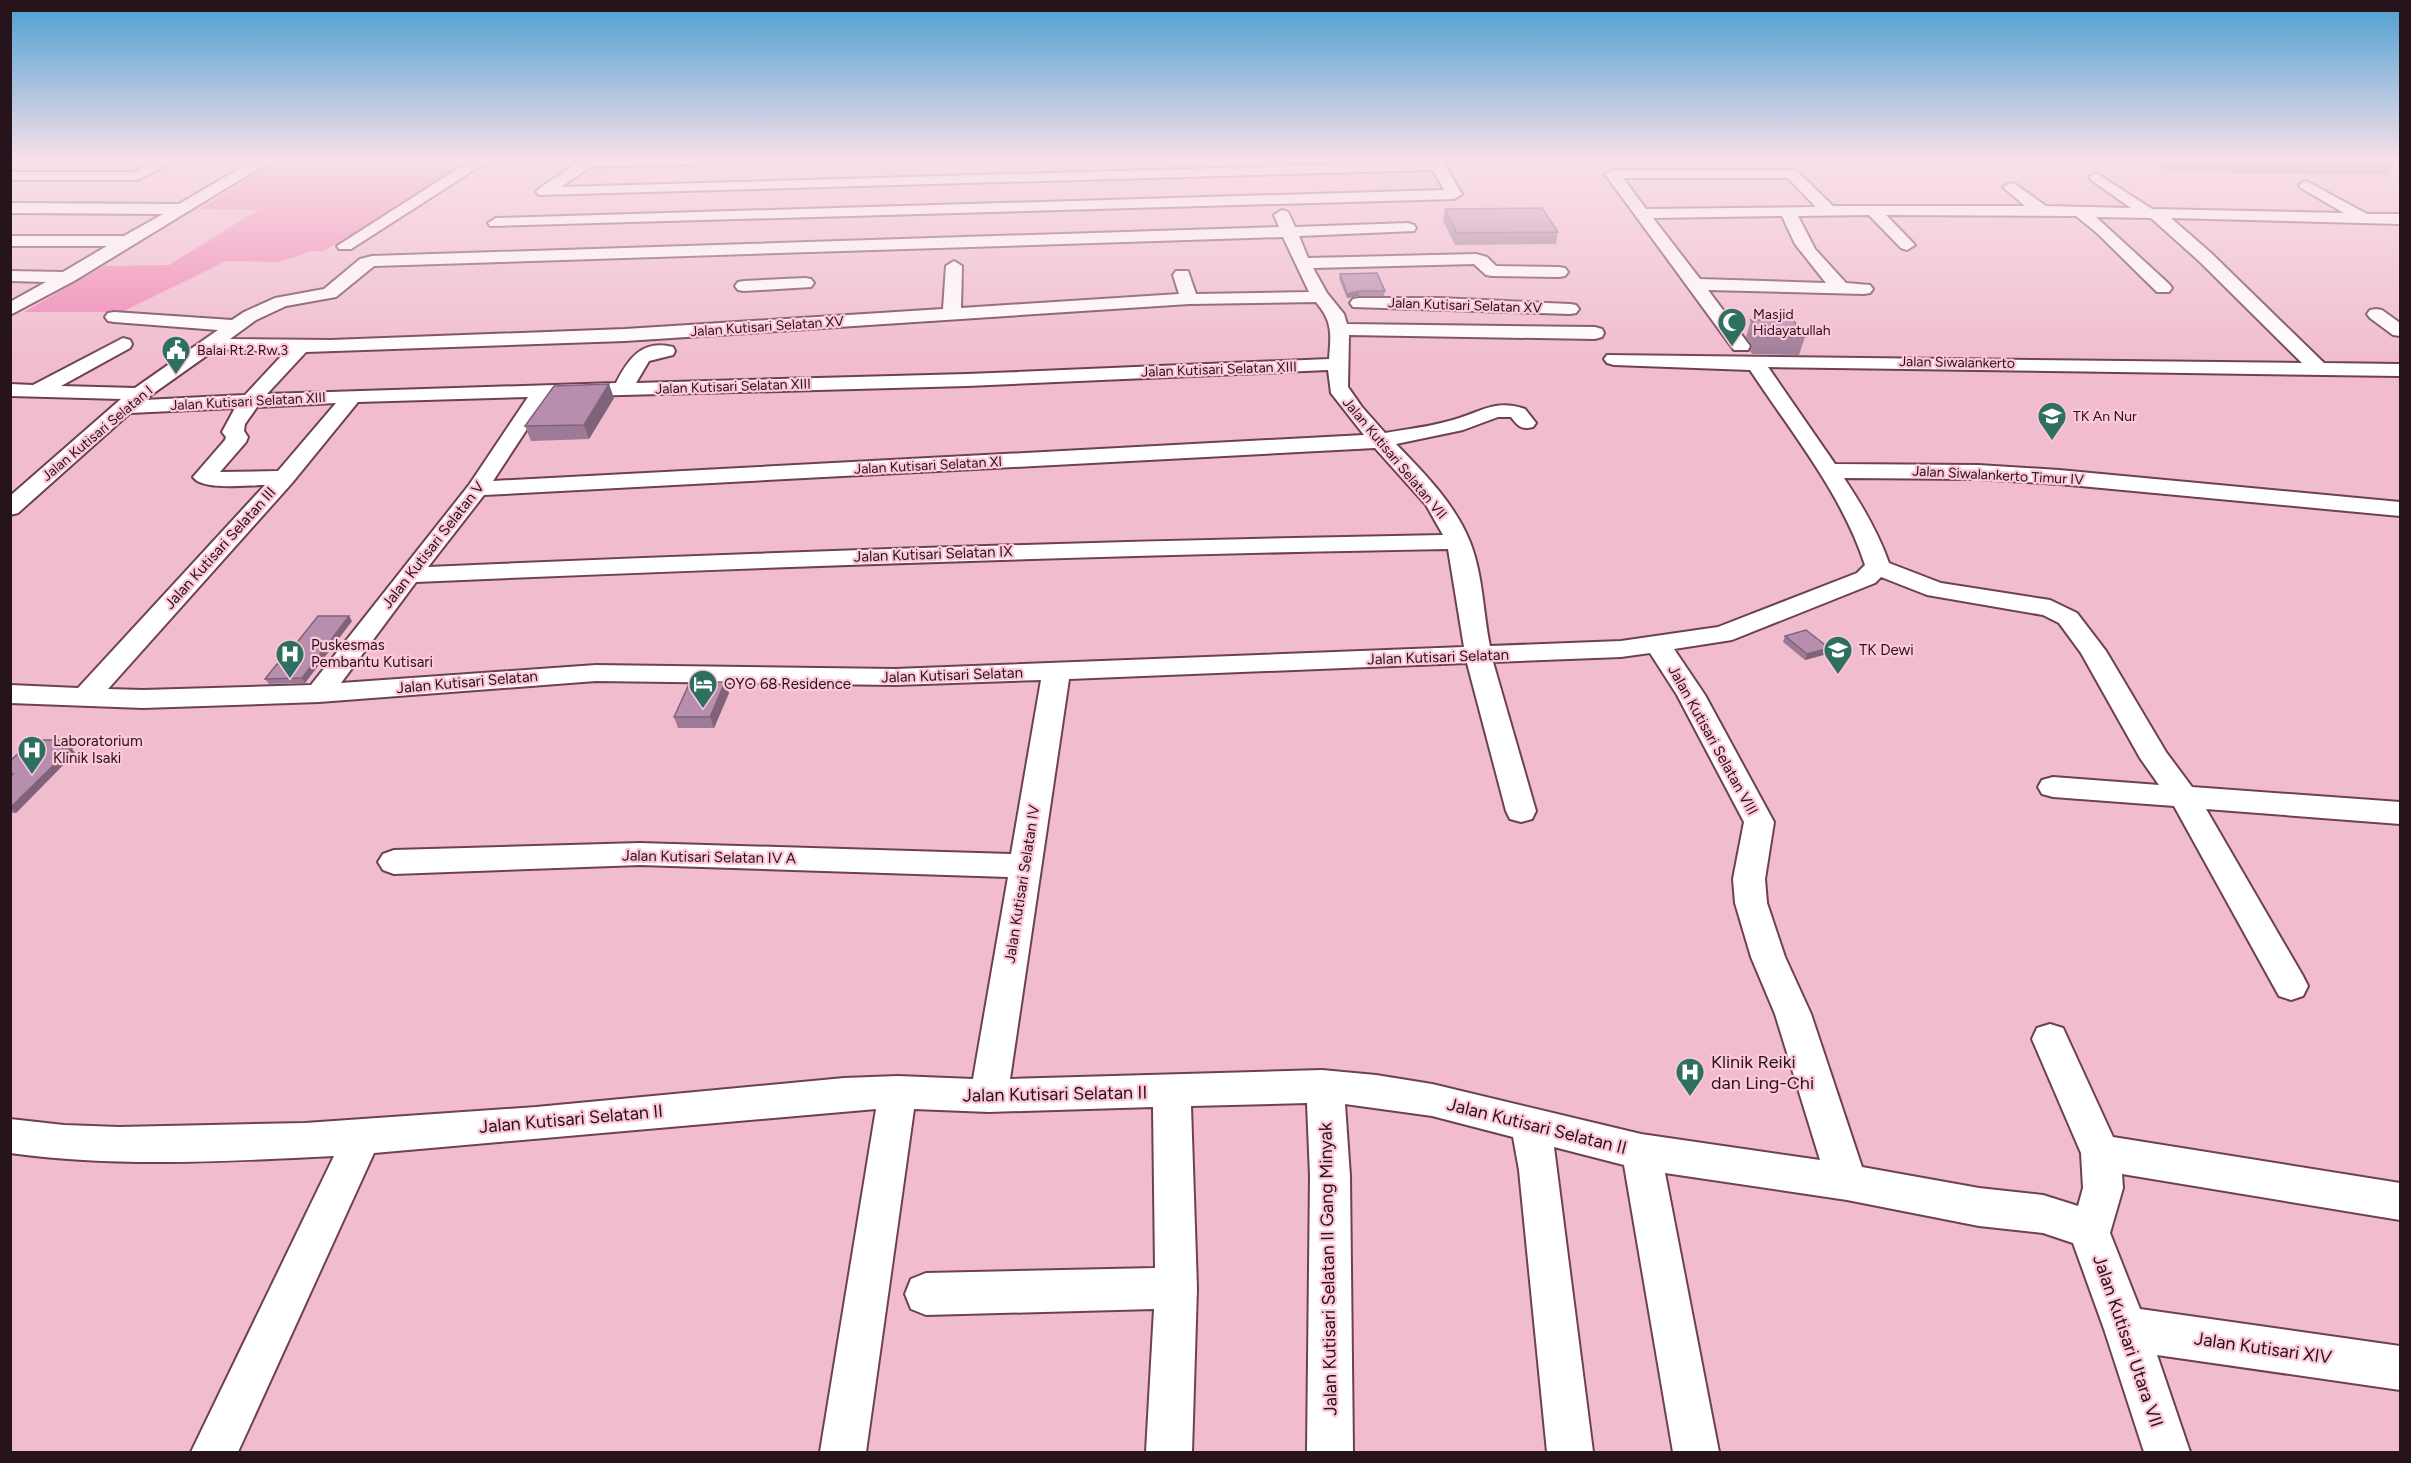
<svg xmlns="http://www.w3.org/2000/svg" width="2411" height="1463" font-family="Figtree,sans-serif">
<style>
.green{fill:#ef86b1}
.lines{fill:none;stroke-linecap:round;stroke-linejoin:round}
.minor-casing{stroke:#6d4152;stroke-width:4}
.minor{fill:#fff;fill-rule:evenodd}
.wall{fill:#9d7a95}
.shaded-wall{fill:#806379}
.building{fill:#b78ead;stroke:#806379;stroke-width:1.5}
.labels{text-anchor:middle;stroke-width:4.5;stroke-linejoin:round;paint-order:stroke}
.far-street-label{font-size:14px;fill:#26131b;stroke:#fec8db}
.far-poi-label{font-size:14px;fill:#26131b;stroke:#fec8db;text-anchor:start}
.street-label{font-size:15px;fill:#26131b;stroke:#fec8db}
.poi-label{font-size:15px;fill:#26131b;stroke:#fec8db;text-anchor:start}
.near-poi-label{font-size:18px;fill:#26131b;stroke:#fec8db;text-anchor:start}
.near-street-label{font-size:18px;fill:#26131b;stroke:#fec8db}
</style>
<rect width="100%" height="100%" fill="#f0bcce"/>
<polygon class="green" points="278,159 478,159 324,251 312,251 279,262 226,261 122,312 24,312 104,266 169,265 258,210 200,209"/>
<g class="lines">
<g class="minor-casing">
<g id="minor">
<polygon points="160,159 179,159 137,180 10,180 10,172 135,172"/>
<polygon points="256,159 274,159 74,281 10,315 10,302 46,282 10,281 10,271 63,272 107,246 10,246 10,236 124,236 163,214 10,213 10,203 179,204"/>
<polygon points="473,159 491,159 351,249 339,249 337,246"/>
<polygon points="583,159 720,159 713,163 590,167 561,187 1429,162 1427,159 1441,159 1462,194 1454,199 490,226 488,223 496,218 1444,190 1433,170 539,195 536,192 540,188"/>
<path d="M 1612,170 L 1792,170 L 1797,171 L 1833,206 L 2025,206 L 2003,187 L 2010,183 L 2015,184 L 2046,206 L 2131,208 L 2091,180 L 2089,177 L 2096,173 L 2152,209 L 2344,213 L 2301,188 L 2299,185 L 2306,181 L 2367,214 L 2400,214 L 2400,224 L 2171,218 L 2211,253 L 2324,363 L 2400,364 L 2400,376 L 1768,367 L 1835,464 L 1978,465 L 2059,470 L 2400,502 L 2400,516 L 2059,484 L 1978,479 L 1844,478 C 1862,505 1878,532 1889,563 L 1941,583 L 2050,600 L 2077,613 L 2106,651 L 2166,752 L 2192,787 L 2400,802 L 2400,824 L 2206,809 L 2303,976 L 2308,986 L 2303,996 L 2291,1000 L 2279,996 L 2174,806 L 2053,797 L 2042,794 L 2038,787 L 2042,780 L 2053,777 L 2159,785 L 2140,758 L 2081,653 L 2059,623 L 2043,615 L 1927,595 L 1881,577 L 1875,583 L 1732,640 L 1674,649 L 1705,695 L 1774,822 L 1765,879 L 1767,903 L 1785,957 L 1811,1014 L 1862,1167 L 1979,1188 L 2043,1195 L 2078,1206 L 2083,1188 L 2081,1153 L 2032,1039 L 2037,1028 L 2050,1024 L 2063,1028 L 2113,1137 L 2400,1183 L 2400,1220 L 2122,1174 L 2123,1188 L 2110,1233 L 2140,1309 L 2400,1346 L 2400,1390 L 2157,1355 L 2190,1452 L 2144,1452 L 2104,1329 L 2073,1243 L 2043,1233 L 1979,1226 L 1847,1200 L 1665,1173 L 1719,1452 L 1673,1452 L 1624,1165 L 1554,1147 L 1593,1452 L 1547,1452 L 1519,1170 L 1513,1137 L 1432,1116 L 1345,1104 L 1350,1176 L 1353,1452 L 1307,1452 L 1310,1176 L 1307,1103 L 1191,1106 L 1197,1288 L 1192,1452 L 1146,1452 L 1154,1309 L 926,1315 L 911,1309 L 905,1294 L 911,1279 L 926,1273 L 1155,1268 L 1153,1107 L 989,1112 L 914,1109 L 866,1452 L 820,1452 L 876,1109 L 374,1153 L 238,1452 L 191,1452 L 334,1156 C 227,1161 117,1168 10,1153 L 10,1119 L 64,1125 L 119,1127 L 305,1123 L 536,1107 L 844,1078 L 898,1076 L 973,1079 L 1008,877 L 640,865 L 394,874 L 383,870 L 378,862 L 383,854 L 394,850 L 640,843 L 1011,854 L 1041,680 L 895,685 L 596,681 L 319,702 L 143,708 L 10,703 L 10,685 L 78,688 L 265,485 C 249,485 203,491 193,477 L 225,440 L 226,437 L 222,432 L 235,408 L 130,413 L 18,513 L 10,515 L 10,496 L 121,399 L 10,396 L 10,384 L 33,385 L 123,338 L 130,340 L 132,344 L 130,348 L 61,386 L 135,388 L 218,330 L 114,322 L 108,321 L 105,317 L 108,313 L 114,312 L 232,320 L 244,312 L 275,298 L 324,289 L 360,259 L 372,256 L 1279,227 L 1274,215 L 1282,210 L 1288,212 L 1295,227 L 1408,223 L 1414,225 L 1416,228 L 1414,231 L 1299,236 L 1308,258 L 1476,254 L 1487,257 L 1496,266 L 1559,267 L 1565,268 L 1568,272 L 1565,276 L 1559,277 L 1492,276 L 1486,275 L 1474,264 L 1313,268 L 1327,293 L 1344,314 L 1347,324 L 1595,327 L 1602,329 L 1604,333 L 1602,337 L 1595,339 L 1349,335 L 1348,387 L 1362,407 L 1385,433 C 1407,429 1429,427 1449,421 C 1479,414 1493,398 1525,409 L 1536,423 L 1533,427 C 1521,430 1518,426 1511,417 L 1498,417 L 1463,430 L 1396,444 C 1424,473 1455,504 1470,542 C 1483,575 1483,612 1490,646 L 1621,641 L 1718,627 L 1857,573 L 1865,565 C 1842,494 1791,432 1750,370 L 1614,365 L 1607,363 L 1604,359 L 1607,355 L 2302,363 L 2199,261 L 2151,218 L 2096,217 L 2169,284 L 2172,288 L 2169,292 L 2157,292 L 2097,233 L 2076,216 L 1886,215 L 1915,245 L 1907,250 L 1901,248 L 1869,215 L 1798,216 L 1815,249 L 1846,283 L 1870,285 L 1873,289 L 1870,293 L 1864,294 L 1708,290 L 1750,346 L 1748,350 L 1734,350 L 1605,174 ZM 1623,178 L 1788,178 L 1816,207 L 1646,209 ZM 1782,216 L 1795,244 L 1826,283 L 1700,279 L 1653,218 ZM 1283,237 L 1309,292 L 1196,294 L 1188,271 L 1176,271 L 1173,275 L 1179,294 L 961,308 L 962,266 L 954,261 L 946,266 L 943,309 L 625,329 L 331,340 L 230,339 L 256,320 L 286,306 L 336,297 L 374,266 ZM 1316,302 C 1333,322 1331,334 1329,359 L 967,374 L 636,383 L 649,361 L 673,355 L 675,351 L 673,347 C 642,339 628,359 616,383 L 267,394 L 306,352 L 625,341 L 1189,304 ZM 216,349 L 285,352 L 245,395 L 144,400 ZM 1328,370 L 1331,393 L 1364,435 L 493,481 L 548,397 L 967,386 ZM 528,397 L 469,485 L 311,685 L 143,690 L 108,689 L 292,483 L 358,402 ZM 336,403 L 278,471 L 220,472 L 246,442 L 248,437 L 244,431 L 245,424 L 257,407 ZM 1375,448 L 1426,505 L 1443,535 C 1104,541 766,552 428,567 L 484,495 ZM 1448,549 L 1464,647 L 895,669 L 596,665 L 341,683 L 416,582 C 760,567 1104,555 1448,549 ZM 1650,653 L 1677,695 L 1744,822 L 1733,879 L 1735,903 L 1751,957 L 1775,1014 L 1820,1160 L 1641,1134 L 1432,1084 L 1376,1075 L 1322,1070 L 1010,1079 L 1069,679 L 1467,663 L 1506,811 L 1510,819 L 1521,822 L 1532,819 L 1536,811 L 1493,662 L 1621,657 Z"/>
<polygon points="805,278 811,279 814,283 811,287 744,291 738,290 735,286 738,282 744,281"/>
<polygon points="1359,298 1439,298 1570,304 1576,305 1579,309 1576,313 1570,314 1353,307 1350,303 1353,299"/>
<polygon points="2376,309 2382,310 2400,323 2400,336 2393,335 2370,318 2367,314 2370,310"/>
</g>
</g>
<use href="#minor" class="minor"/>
</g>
<g class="wall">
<polygon points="2150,159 2397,159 2388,175 2168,172"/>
<polygon points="1445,209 1558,232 1556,244 1455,245 1443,221"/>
<polygon points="1340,274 1385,291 1384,296 1359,296 1347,298 1339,279"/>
<polygon points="1751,320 1805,337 1799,355 1752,354 1750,351 1752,345 1746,337"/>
<polygon points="614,398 589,439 531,441 525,426"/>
<polygon points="352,621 305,683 269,684 265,679 280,664"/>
<polygon points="1785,636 1829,648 1827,654 1805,660 1783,642"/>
<polygon points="729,693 714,728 678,728 674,717"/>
<polygon points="75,746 72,749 75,753 16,813 10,813 10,761"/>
</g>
<g class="shaded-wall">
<polygon points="1359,291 1359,296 1347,298 1347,294"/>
<polygon points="609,384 614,398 589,439 584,425"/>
<polygon points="349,616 352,621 305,683 302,678"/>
<polygon points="1829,648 1827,654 1805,660 1807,654"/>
<polygon points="725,682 729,693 714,728 710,717"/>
<polygon points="71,740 75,746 72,749 75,753 16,813 11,808"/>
</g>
<g class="building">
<polygon points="1542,208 1558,232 1457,233 1445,209"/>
<polygon points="1377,273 1385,291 1359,291 1347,294 1340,274"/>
<polygon points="1751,320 1793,320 1805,337 1757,337 1755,334 1757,327"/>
<polygon points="609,384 584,425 525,426 554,386"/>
<polygon points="318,616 349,616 302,678 265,679 277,664 280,664"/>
<polygon points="1806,630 1829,648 1807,654 1785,636"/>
<polygon points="690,682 725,682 710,717 674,717"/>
<polygon points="33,740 71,740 63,748 71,748 10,808 10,777 13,774 10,774 10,761"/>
</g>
<linearGradient id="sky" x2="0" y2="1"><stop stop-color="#4b9ed2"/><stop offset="0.44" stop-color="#f8e1e9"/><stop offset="1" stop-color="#f8e1e9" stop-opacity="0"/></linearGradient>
<rect width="2411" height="364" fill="url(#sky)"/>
<defs>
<g id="mosque-pin" transform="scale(1.5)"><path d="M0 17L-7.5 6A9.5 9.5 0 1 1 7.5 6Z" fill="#2e7060" stroke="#fec8db"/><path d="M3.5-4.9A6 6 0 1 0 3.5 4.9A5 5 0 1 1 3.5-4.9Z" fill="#fff"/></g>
<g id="civic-pin" transform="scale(1.5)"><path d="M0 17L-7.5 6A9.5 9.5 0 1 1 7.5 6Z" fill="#2e7060" stroke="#fec8db"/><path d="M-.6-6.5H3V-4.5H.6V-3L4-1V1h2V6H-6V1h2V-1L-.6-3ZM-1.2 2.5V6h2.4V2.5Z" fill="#fff"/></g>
<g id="school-pin" transform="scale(1.5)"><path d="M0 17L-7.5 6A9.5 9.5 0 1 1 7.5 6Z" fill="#2e7060" stroke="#fec8db"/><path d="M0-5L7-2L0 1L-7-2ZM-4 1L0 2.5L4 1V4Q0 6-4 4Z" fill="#fff"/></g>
<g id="hospital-pin" transform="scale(1.5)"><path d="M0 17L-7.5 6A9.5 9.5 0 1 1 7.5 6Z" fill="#2e7060" stroke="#fec8db"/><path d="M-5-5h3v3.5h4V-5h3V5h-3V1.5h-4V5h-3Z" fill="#fff"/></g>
<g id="hotel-pin" transform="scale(1.5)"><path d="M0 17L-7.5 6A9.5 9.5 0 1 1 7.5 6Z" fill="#2e7060" stroke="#fec8db"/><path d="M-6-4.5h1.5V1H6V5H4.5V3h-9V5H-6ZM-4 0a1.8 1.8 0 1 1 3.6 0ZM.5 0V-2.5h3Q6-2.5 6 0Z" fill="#fff"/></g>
</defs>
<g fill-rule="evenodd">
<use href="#mosque-pin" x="1732" y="322"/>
<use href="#civic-pin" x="176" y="350"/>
<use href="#school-pin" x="2052" y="416"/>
<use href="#school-pin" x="1838" y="650"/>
<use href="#hospital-pin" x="290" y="654"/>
<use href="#hotel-pin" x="703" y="684"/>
<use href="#hospital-pin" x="32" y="750"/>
<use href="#hospital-pin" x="1690" y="1072"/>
</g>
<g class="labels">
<g class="far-street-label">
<text transform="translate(1465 305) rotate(2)" y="5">Jalan Kutisari Selatan XV</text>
<text transform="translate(767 326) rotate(-4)" y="5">Jalan Kutisari Selatan XV</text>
<text transform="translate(1957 362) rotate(1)" y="5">Jalan Siwalankerto</text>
<text transform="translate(1219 369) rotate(-2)" y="5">Jalan Kutisari Selatan XIII</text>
<text transform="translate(733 386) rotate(-2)" y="5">Jalan Kutisari Selatan XIII</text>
<text transform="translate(248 401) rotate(-3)" y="5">Jalan Kutisari Selatan XIII</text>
<text transform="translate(97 433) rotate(-40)" y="5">Jalan Kutisari Selatan I</text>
<text transform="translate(1395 458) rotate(50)" y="5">Jalan Kutisari Selatan VII</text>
<text transform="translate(928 465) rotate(-3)" y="5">Jalan Kutisari Selatan XI</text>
<text transform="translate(1998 475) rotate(3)" y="5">Jalan Siwalankerto Timur IV</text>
</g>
<g class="far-poi-label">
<text x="1753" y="319">Masjid<tspan x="1753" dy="16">Hidayatullah</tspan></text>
<text x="197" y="355">Balai Rt.2 Rw.3</text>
<text x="2073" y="421">TK An Nur</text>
</g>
<g class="street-label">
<text transform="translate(433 545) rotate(-52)" y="5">Jalan Kutisari Selatan V</text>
<text transform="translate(220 548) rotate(-48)" y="5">Jalan Kutisari Selatan III</text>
<text transform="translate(933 554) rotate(-2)" y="5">Jalan Kutisari Selatan IX</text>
<text transform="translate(1438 657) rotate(-2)" y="5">Jalan Kutisari Selatan</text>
<text transform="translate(952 675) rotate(-2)" y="5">Jalan Kutisari Selatan</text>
<text transform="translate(467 682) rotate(-5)" y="5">Jalan Kutisari Selatan</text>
<text transform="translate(1713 740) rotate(61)" y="5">Jalan Kutisari Selatan VIII</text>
<text transform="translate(709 857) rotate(1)" y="5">Jalan Kutisari Selatan IV A</text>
<text transform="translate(1022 884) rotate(-81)" y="5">Jalan Kutisari Selatan IV</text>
</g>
<g class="poi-label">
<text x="311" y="650">Puskesmas<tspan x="311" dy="17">Pembantu Kutisari</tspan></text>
<text x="1859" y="655">TK Dewi</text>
<text x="724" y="689">OYO 68 Residence</text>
<text x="53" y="746">Laboratorium<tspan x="53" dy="17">Klinik Isaki</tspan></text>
</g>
<g class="near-poi-label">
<text x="1711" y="1068">Klinik Reiki<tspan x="1711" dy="21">dan Ling-Chi</tspan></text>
</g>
<g class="near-street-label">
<text transform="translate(1055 1094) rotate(-1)" y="6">Jalan Kutisari Selatan II</text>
<text transform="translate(571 1119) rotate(-5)" y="6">Jalan Kutisari Selatan II</text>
<text transform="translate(1537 1126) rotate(14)" y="6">Jalan Kutisari Selatan II</text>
<text transform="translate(1328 1269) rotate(-91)" y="6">Jalan Kutisari Selatan II Gang Minyak</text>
<text transform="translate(2128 1341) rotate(71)" y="6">Jalan Kutisari Utara VII</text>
<text transform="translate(2263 1348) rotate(8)" y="6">Jalan Kutisari XIV</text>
</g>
</g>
<rect width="2411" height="1463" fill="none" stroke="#26131b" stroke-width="24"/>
</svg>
